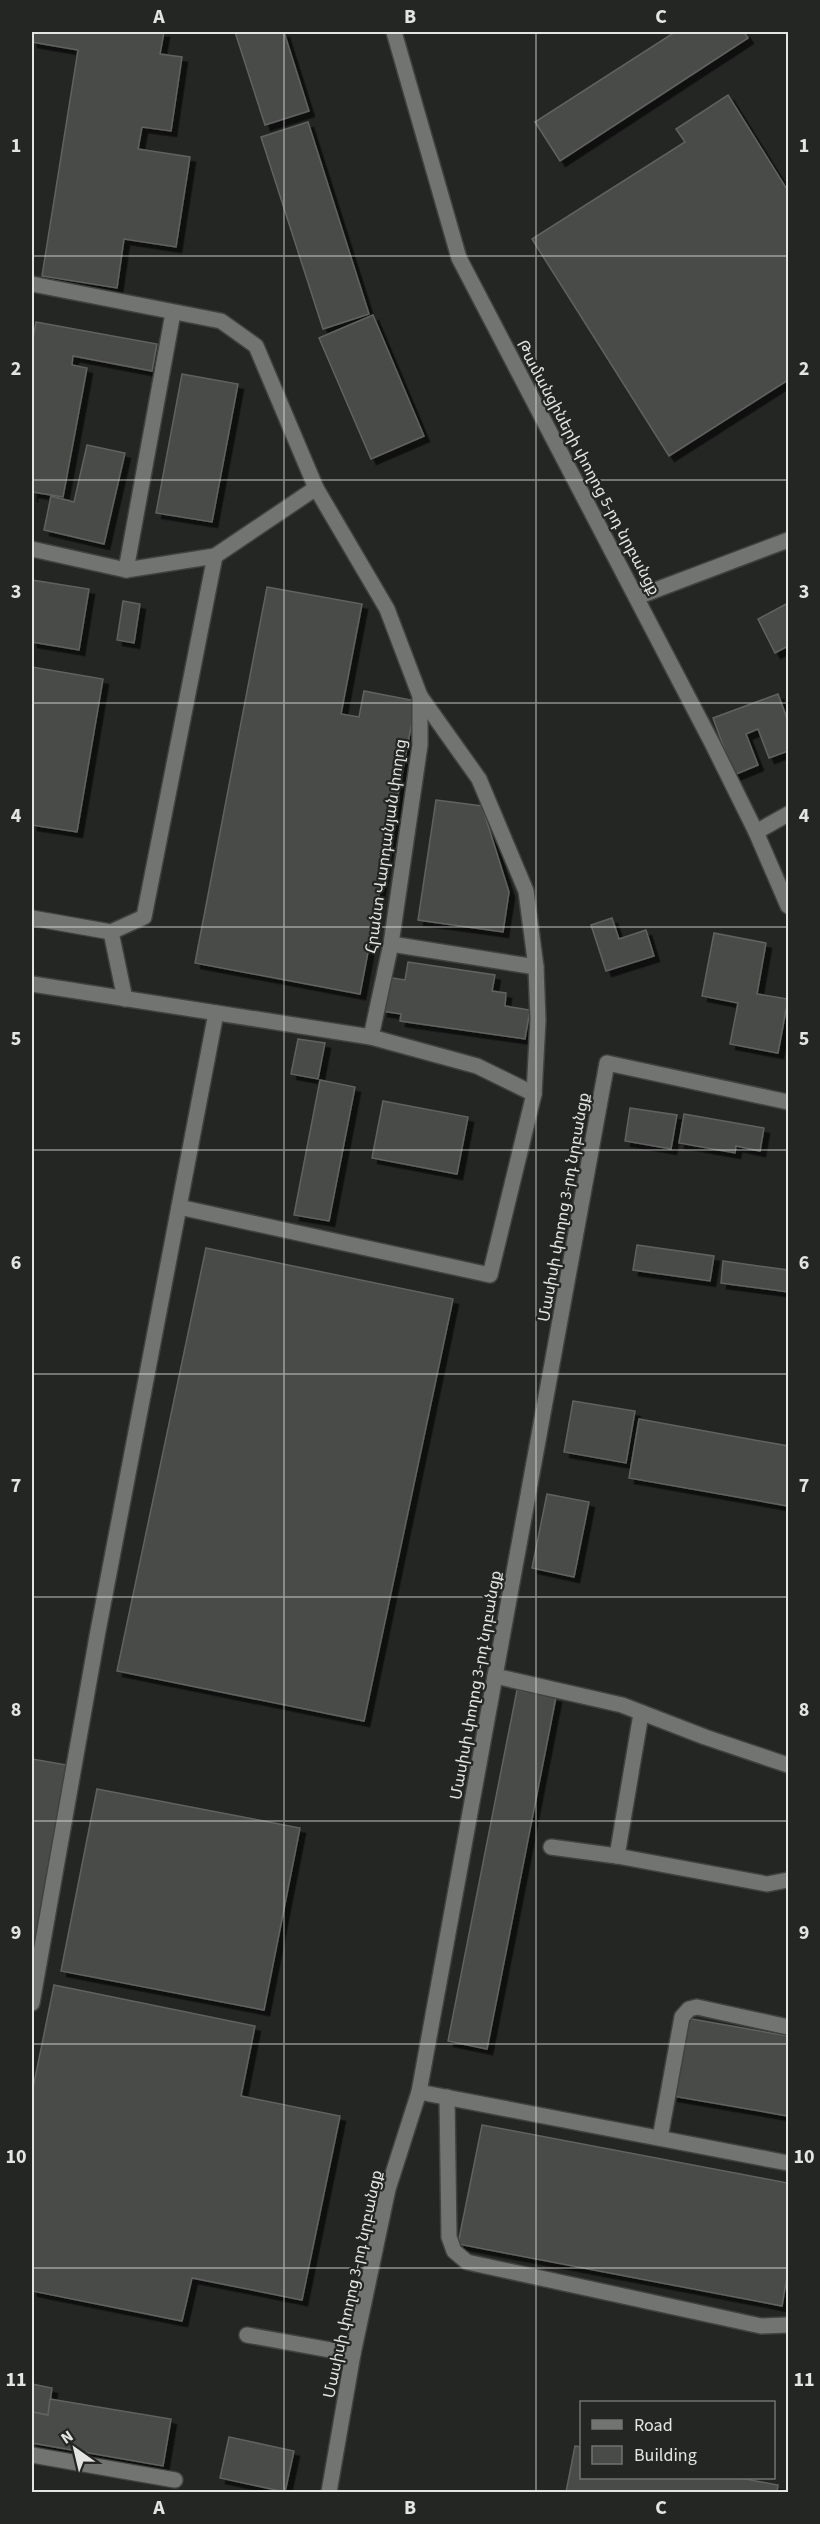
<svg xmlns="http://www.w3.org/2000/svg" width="820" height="2524" font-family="'Source Sans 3','Noto Sans Armenian',sans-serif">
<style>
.building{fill:#494b48;stroke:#60625f;stroke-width:1.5;filter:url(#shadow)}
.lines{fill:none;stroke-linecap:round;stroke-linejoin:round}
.minor-casing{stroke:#414240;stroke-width:18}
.minor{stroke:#727471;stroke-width:15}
.grid{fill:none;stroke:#e4e5e3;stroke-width:1.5;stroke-opacity:0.55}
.labels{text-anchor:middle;stroke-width:4.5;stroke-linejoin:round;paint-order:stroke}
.street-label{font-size:16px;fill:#e4e5e3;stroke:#242624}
.neatline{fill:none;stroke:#e4e5e3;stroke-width:2}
.grid-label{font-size:20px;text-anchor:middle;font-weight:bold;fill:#e4e5e3}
</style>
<defs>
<filter id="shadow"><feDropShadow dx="5.5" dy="5.5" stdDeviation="0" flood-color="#0009"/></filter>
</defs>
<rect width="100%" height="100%" fill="#242624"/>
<g class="building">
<polygon points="32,32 164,32 160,54 182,57 171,131 142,127 138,149 190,157 176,247 124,239 117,288 42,276 78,50 32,42"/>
<polygon points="235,32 284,32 309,111 265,125"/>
<polygon points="675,32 744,32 748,38 560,161 535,122"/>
<polygon points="728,95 788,191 788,380 669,456 532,239 685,142 676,129"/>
<polygon points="308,122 369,314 323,329 261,137"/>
<polygon points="373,315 424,436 371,459 319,338"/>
<polygon points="36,322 157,344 152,371 73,356 72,365 87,368 63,497 32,492 32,497 32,344"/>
<polygon points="182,374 238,384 212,522 156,513"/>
<polygon points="87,445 125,453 104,544 44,530 51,496 74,502"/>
<polygon points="32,580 89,589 79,650 32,642"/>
<polygon points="267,587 362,604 341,714 359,717 364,691 416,701 360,994 195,963"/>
<polygon points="123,601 140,604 134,643 117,640"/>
<polygon points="788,603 788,646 775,653 758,619"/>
<polygon points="32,667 103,679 77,832 32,825"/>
<polygon points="778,694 788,721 788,751 769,758 758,729 746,734 758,765 734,775 713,718"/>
<polygon points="436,800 482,806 509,892 503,932 418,920"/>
<polygon points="612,918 619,939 646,930 654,956 606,971 591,925"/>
<polygon points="714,933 766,943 757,994 788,999 778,1053 730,1044 738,1003 702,996"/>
<polygon points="408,962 495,975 492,991 506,993 505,1006 530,1010 525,1039 400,1021 401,1014 382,1011 387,977 405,980"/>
<polygon points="298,1039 325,1043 318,1079 291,1074"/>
<polygon points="320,1080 355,1087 329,1221 294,1215"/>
<polygon points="383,1101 468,1117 457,1174 372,1158"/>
<polygon points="630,1108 677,1115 671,1149 625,1141"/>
<polygon points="684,1114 764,1128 760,1151 736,1146 735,1153 679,1143"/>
<polygon points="637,1245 714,1256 710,1281 633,1270"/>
<polygon points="206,1248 453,1299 364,1721 117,1671"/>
<polygon points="723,1261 788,1270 788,1292 721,1283"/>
<polygon points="573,1401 635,1411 626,1463 564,1452"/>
<polygon points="639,1419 788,1446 788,1506 629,1478"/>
<polygon points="547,1494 589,1502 574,1577 532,1568"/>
<polygon points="517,1690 556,1697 487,2049 448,2041"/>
<polygon points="32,1759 67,1765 32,1962"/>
<polygon points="97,1789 300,1828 264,2010 61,1971"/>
<polygon points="54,1985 255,2026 241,2096 340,2116 302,2300 192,2278 182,2321 32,2291 32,2093"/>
<polygon points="686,2018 788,2036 788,2116 672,2096"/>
<polygon points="482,2125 788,2183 788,2271 782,2306 458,2244"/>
<polygon points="32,2384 52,2388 48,2415 32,2412"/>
<polygon points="50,2399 171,2419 163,2466 32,2443 32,2412 48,2415"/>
<polygon points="229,2437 294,2451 285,2492 220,2478"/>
<polygon points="575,2446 582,2447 582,2478 740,2478 778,2485 777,2492 566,2492"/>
</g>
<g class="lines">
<g class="minor-casing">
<g id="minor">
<polyline points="394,32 459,258 712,743 756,832 788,906"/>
<polyline points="32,284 221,321 256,346 316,488"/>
<polyline points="32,549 126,570 215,556 316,488 387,609 420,696 420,745 391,944 371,1037"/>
<polyline points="126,570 173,313"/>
<polyline points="637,597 788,540"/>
<polyline points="420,696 479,779 526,891 536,967 538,1020 534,1094"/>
<polyline points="756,832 788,814"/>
<polyline points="32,918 111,932 144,917 215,556"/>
<polyline points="111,932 125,999"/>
<polyline points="391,944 536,967"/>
<polyline points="32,984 371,1037 477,1066 534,1094 490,1275 179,1207"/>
<polyline points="495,1676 622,1705 705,1737 788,1765"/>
<polyline points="551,1847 617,1856 767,1884 788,1880"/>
<polyline points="617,1856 641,1714"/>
<polyline points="32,2003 98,1631 216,1013"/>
<polyline points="419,2092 788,2163"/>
<polyline points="447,2097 449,2237 454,2251 467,2262 761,2326 788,2325"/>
<polyline points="660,2138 682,2017 689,2009 697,2007 788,2027"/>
<polyline points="247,2335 353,2354"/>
<polyline points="32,2455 175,2480"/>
<polyline points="329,2492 353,2354 388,2189 419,2092 607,1063 788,1102"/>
</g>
</g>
<use href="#minor" class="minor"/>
</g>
<path class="grid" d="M 284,32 L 284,2492M 536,32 L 536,2492M 32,256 L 788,256M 32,480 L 788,480M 32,703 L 788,703M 32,927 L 788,927M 32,1150 L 788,1150M 32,1374 L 788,1374M 32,1597 L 788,1597M 32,1821 L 788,1821M 32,2044 L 788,2044M 32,2268 L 788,2268"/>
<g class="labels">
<g class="street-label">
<text transform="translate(589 467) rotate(62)" y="6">Թամանցիների փողոց 5-րդ նրբանցք</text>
<text transform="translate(385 846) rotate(-82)" y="6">Հրանտ Վարդանյան փողոց</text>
<text transform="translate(563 1207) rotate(-80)" y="6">Մասիսի փողոց 3-րդ նրբանցք</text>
<text transform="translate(475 1685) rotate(-80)" y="6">Մասիսի փողոց 3-րդ նրբանցք</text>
<text transform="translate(352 2284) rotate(-78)" y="6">Մասիսի փողոց 3-րդ նրբանցք</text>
</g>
</g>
<rect width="820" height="2524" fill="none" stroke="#242624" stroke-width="66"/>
<rect x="580" y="2401" width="195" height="78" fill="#242624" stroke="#717270" stroke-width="1.5"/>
<rect x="592" y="2420" width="30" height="9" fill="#727471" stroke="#717270" stroke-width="1.5"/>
<text x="634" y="2431" font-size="18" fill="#e4e5e3">Road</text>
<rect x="592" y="2446" width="30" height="18" fill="#494b48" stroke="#717270" stroke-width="1.5"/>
<text x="634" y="2461" font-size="18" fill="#e4e5e3">Building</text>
<g transform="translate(75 2449) rotate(326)" stroke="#242624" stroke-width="4.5" paint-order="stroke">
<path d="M0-4.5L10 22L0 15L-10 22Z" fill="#e4e5e3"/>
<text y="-9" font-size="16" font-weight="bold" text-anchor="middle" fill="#e4e5e3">N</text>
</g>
<rect x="33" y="33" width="754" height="2458" class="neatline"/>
<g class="grid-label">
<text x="159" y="23">A</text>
<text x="410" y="23">B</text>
<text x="661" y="23">C</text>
<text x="16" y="152">1</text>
<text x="804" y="152">1</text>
<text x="16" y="375">2</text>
<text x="804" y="375">2</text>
<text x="16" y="598">3</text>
<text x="804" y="598">3</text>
<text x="16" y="822">4</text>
<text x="804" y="822">4</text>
<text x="16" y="1045">5</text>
<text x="804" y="1045">5</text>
<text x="16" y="1269">6</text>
<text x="804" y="1269">6</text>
<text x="16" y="1492">7</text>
<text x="804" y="1492">7</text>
<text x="16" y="1716">8</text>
<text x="804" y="1716">8</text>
<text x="16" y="1939">9</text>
<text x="804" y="1939">9</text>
<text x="16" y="2163">10</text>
<text x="804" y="2163">10</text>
<text x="16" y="2386">11</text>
<text x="804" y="2386">11</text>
<text x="159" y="2514">A</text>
<text x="410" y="2514">B</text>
<text x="661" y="2514">C</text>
</g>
</svg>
